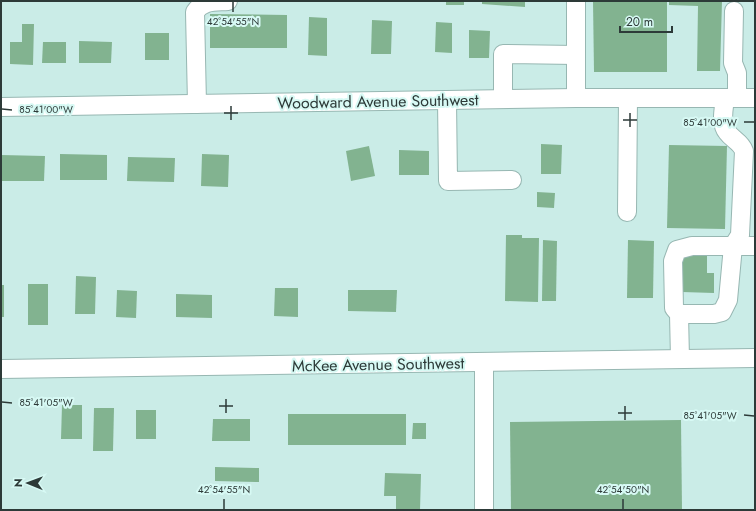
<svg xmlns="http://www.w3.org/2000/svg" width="756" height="511" font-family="Jost,sans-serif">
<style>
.building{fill:#82b390}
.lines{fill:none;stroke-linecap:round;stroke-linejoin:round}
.minor-casing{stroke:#97b7b2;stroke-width:20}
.minor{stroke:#fff;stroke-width:18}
.ticks{fill:none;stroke:#2d3a38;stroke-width:1.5}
.labels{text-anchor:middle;stroke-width:4;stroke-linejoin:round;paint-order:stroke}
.street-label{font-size:16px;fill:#2d3a38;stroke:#d7f9f4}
.ticks-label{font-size:10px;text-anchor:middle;fill:#2d3a38;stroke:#d7f9f4;stroke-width:4;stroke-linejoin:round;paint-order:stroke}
</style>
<rect width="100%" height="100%" fill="#caece7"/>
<g class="building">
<rect x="446" y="1" width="18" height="4"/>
<polygon points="482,1 525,1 525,7 482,4"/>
<polygon points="593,1 667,1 667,72 594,72"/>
<polygon points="669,1 722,1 720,71 697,71 698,6 669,5"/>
<polygon points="210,14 287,15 287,48 210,48"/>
<polygon points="309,17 327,18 327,56 308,55"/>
<polygon points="372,20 392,21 391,54 371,54"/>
<polygon points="436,22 452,23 452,53 435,52"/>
<polygon points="22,24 34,24 33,65 10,64 10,42 22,42"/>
<polygon points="469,30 490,31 489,58 469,58"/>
<rect x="145" y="33" width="24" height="27"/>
<polygon points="79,41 112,42 111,63 79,63"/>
<polygon points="43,42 66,42 66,63 42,63"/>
<polygon points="541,144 562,145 561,174 541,174"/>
<polygon points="669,145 727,146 725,229 667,228"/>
<polygon points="369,146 375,176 351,181 346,151"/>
<polygon points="399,150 429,151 429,175 399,175"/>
<polygon points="60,154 107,155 107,180 60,180"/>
<polygon points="202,154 229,155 228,187 201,186"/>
<polygon points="1,155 45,156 44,181 1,181"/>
<polygon points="128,157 175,158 174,182 127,181"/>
<polygon points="537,192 555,193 554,208 537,207"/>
<polygon points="506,235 522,235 522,238 539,238 538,302 505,301"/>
<polygon points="543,240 557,241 556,301 542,301"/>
<polygon points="628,240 654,241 653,298 627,298"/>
<polygon points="683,255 707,255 707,273 714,273 714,293 682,292"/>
<polygon points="76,276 96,277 95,314 75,314"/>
<rect x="28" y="284" width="20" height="41"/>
<rect x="1" y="285" width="3" height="32"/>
<polygon points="275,288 298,288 298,317 274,316"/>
<polygon points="117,290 137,291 136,318 116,317"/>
<polygon points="348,290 397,290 396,312 348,311"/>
<polygon points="176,294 212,295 212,318 176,317"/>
<polygon points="62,405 82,405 82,439 61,439"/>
<polygon points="94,408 114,408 113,451 93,451"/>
<rect x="136" y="410" width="20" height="29"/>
<rect x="288" y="414" width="118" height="31"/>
<polygon points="213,419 250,419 250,441 212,441"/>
<polygon points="681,420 682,510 511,510 510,422"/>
<polygon points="413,423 426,423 426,439 412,439"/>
<polygon points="215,467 259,468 259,482 215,481"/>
<polygon points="385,473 421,474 420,510 396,510 396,496 384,496"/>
</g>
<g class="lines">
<g class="minor-casing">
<g id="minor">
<polyline points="734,11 733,63 737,73 737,98"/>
<polyline points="576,98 576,1"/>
<polyline points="503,99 503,54 576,55"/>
<polyline points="447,100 448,181 512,180"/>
<path d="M 197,104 L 195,12 C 203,0 215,2 228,1"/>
<polyline points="1,107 576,98 755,98"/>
<polyline points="627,212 628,98"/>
<path d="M 679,314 L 714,314 L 722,312 L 728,300 L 733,246 L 740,235 L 744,151 C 741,142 733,140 727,132 C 720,124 724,108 725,98"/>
<polyline points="680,359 679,314 674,308 673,261 677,250 692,246 755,246"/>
<polyline points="1,369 755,358"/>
<polyline points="484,510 484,362"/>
</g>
</g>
<use href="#minor" class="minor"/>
</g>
<path class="ticks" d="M 233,12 L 233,2M 2,109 L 12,110M 224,113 L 238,113M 231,120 L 231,106M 623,120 L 637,120M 744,122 L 754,122M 630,127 L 630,113M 2,402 L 12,403M 219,406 L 233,406M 226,413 L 226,399M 618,413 L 632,413M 744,415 L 754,416M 625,420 L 625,406M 224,509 L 224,499M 623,509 L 623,499"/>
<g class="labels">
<g class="street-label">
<text transform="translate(378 101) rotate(-1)" y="6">Woodward Avenue Southwest</text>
<text transform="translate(378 364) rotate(-1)" y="6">McKee Avenue Southwest</text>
</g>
</g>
<g class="ticks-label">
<text x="233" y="25">42°54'55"N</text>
<text x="46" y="113">85°41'00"W</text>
<text x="710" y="126">85°41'00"W</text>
<text x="46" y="406">85°41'05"W</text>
<text x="710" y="419">85°41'05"W</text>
<text x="224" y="493">42°54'55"N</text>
<text x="623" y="493">42°54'50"N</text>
</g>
<rect width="756" height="511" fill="none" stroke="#2d3a38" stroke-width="4"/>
<g transform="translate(28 483) rotate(271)" stroke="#d7f9f4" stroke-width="3" paint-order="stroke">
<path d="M0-3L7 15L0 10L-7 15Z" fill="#2d3a38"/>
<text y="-6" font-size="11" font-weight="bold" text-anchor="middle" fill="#2d3a38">N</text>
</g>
<path d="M620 26v6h52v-6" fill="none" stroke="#2d3a38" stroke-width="2"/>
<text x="626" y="26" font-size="12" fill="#2d3a38" stroke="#d7f9f4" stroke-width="3" paint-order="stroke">20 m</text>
</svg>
